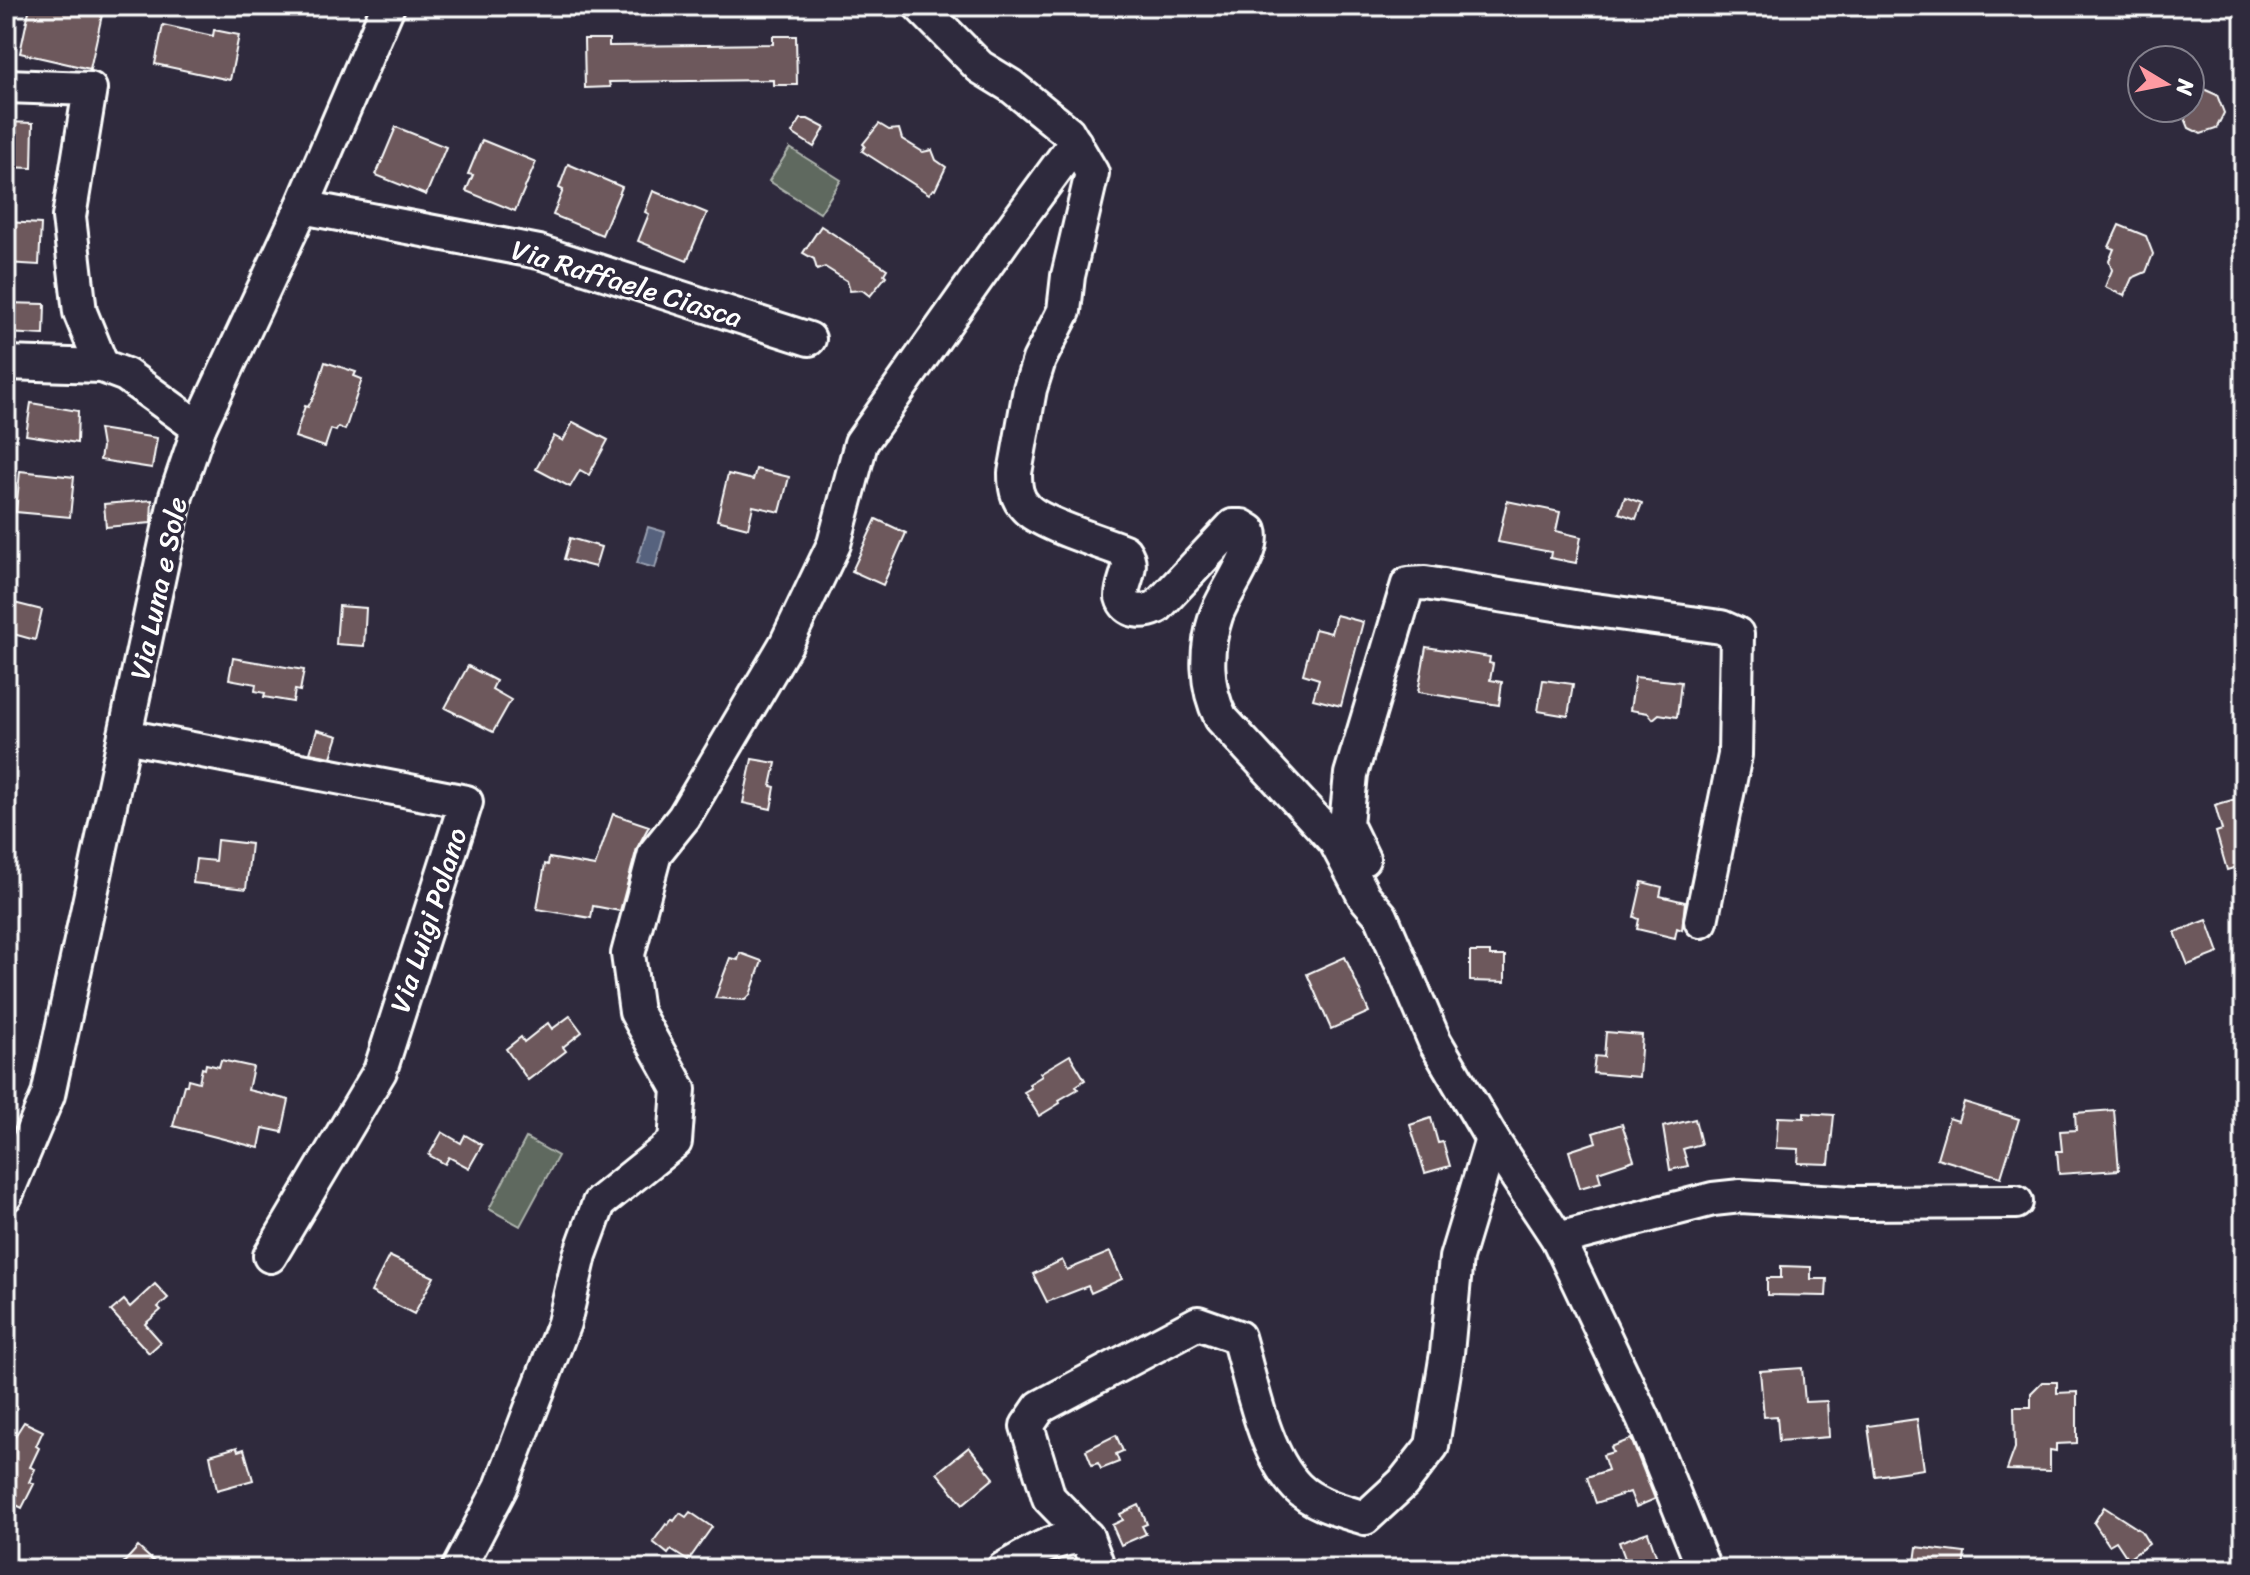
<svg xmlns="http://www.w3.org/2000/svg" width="2250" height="1575" font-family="Sriracha,sans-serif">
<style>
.green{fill:#5e695e;stroke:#aeb4ae;stroke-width:2}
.water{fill:#56627e;stroke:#9aa1b2;stroke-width:2}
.building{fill:#6d595b;stroke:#fff;stroke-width:2}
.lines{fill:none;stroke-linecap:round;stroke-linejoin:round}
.minor-casing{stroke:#fff;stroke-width:38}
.minor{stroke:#2f2a3d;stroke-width:32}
.labels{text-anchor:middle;stroke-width:6;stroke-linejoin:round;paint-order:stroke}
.street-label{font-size:28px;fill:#fff;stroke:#2f2a3d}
</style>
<rect width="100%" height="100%" fill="#2f2a3d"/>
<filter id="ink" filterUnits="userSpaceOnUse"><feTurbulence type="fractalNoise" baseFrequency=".0125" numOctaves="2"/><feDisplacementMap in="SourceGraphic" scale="16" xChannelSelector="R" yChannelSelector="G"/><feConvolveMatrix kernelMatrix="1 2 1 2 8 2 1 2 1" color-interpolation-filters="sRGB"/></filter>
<g filter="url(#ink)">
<g class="green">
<polygon points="790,148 841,180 820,213 769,181"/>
<polygon points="526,1138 558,1156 520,1226 489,1209"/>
</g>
<polygon class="water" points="648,527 665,532 655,568 637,563"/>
<g class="building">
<polygon points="30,6 104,6 90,69 20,53"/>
<polygon points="163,25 213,36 214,30 239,35 230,80 155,64"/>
<polygon points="773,36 796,36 797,85 773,85 773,80 609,82 610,87 585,88 584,39 609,39 609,46 703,45 773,44"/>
<polygon points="2190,83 2217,95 2224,113 2216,129 2201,134 2189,128 2181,108 2190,108"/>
<polygon points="801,119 808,119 825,128 814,147 792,133"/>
<polygon points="6,122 33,123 32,168 6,167"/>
<polygon points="879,124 889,130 899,129 902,139 923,152 932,150 936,160 946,167 935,190 933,189 929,194 862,151 865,146 863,144"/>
<polygon points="396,127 446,147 426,195 376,175"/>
<polygon points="482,140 536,162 515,211 466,191 473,175 468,174"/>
<polygon points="568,164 622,187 602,235 553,215 563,190 559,188"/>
<polygon points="653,191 707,213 687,261 638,241 649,214 645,212"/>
<polygon points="6,222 41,224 39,265 6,263"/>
<polygon points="2119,225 2146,236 2153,254 2146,272 2132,278 2124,296 2105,287 2112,270 2109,261 2114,249 2109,247"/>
<polygon points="821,226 887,269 884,274 886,276 870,296 862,290 850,291 847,281 825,267 817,270 814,259 803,253"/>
<polygon points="6,303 45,304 44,335 6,333"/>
<polygon points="325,362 356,372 354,376 362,379 345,430 338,427 336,431 331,429 325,447 295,437 305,406 308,407 315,394"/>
<polygon points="31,403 78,411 77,443 26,435"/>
<polygon points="573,422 608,440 589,475 580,470 570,487 536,469 554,436 563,441"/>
<polygon points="99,429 157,438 152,468 100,460 102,447"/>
<polygon points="756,469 789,477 780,512 753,506 748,528 717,520 728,474 753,480"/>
<polygon points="20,471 74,477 70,517 16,512"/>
<polygon points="1625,497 1642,503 1636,519 1619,513"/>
<polygon points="152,500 151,523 106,527 104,504"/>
<polygon points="1507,501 1560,512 1556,531 1581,537 1576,563 1550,558 1551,552 1498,542"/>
<polygon points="876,519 906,533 883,585 852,571"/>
<polygon points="570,538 601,547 595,567 564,559"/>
<polygon points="6,601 42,610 35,640 6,632"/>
<polygon points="339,606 366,608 364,646 336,644"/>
<polygon points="1336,615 1363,622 1341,706 1313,699 1319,679 1303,674 1315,629 1331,633"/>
<polygon points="1426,647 1490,657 1489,663 1493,664 1490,680 1502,682 1499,705 1418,692"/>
<polygon points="233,658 304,670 300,691 295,690 293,702 264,697 265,693 255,691 256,684 229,679"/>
<polygon points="468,666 496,681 492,689 511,700 493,732 445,708"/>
<polygon points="1635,677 1681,682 1677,717 1659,714 1653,719 1648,713 1630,710"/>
<polygon points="1543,680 1573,684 1568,716 1538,711"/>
<polygon points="317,730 338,736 331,757 310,753"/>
<polygon points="752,759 776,763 771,786 775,787 771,809 743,803"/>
<polygon points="2239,798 2244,815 2244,865 2227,870 2216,832 2222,830 2215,805"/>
<polygon points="613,814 649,826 637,848 620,911 593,906 591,918 537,909 545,864 548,865 549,858 595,866"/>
<polygon points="217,840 251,844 246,889 193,883 196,859 215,861"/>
<polygon points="1642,882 1662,887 1660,896 1685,902 1682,930 1677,928 1675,938 1637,929 1639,919 1634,917"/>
<polygon points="2207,920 2219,953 2188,965 2175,932"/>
<polygon points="1470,952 1490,952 1490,956 1505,956 1505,982 1470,981"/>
<polygon points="740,953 762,961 750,995 745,1000 715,998 730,958 738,960"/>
<polygon points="1345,957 1369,1012 1331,1029 1307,974"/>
<polygon points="570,1016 582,1032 563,1047 566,1051 528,1080 506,1049 521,1037 524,1042 548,1023 552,1029"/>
<polygon points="1606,1032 1642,1035 1639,1077 1593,1073 1595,1056 1604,1057"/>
<polygon points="1070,1055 1085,1080 1076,1086 1078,1089 1059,1100 1060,1103 1039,1116 1024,1092 1031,1088 1029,1084 1042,1076 1040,1073"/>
<polygon points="221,1060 253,1067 248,1090 289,1100 282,1132 263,1128 259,1148 173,1126 184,1085 187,1085 188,1079 199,1082 202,1068 205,1069 206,1064 219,1067"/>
<polygon points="1964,1102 2019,1119 2001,1177 1937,1158 1949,1118 1958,1121"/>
<polygon points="2114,1110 2119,1170 2059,1174 2057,1151 2062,1151 2060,1131 2076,1130 2075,1113"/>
<polygon points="1804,1113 1834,1115 1829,1164 1798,1163 1799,1149 1776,1148 1778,1117 1804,1118"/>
<polygon points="1431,1118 1438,1143 1443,1142 1450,1166 1425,1173 1410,1125"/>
<polygon points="1695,1119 1701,1144 1683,1149 1688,1166 1670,1170 1663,1127"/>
<polygon points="1622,1124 1634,1160 1598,1172 1601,1182 1580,1188 1569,1151 1596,1142 1593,1133"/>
<polygon points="442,1132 461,1143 465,1135 482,1145 469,1168 449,1157 445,1164 429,1155"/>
<polygon points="1110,1252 1122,1279 1091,1293 1088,1286 1047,1302 1033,1274 1062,1260 1067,1270"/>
<polygon points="389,1256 434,1277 414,1314 371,1292"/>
<polygon points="1781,1266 1811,1267 1811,1279 1827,1279 1826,1296 1767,1295 1767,1278 1781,1278"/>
<polygon points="155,1284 168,1298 158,1307 161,1310 145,1324 161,1342 149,1353 111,1311 124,1300 130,1307"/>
<polygon points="1802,1368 1805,1402 1827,1401 1829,1437 1779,1441 1777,1416 1764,1417 1760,1371"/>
<polygon points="2042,1382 2057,1382 2057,1393 2077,1392 2077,1443 2056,1444 2056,1451 2050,1450 2050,1471 2007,1470 2015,1448 2014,1407 2031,1407 2031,1393"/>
<polygon points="1917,1419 1924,1469 1875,1476 1868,1426"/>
<polygon points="24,1422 43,1431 36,1446 39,1448 30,1467 35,1469 29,1482 34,1484 22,1508 6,1500 6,1450"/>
<polygon points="1116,1435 1123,1451 1116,1454 1119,1462 1101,1469 1098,1463 1092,1465 1086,1450"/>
<polygon points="1631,1439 1655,1499 1636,1507 1630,1492 1596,1503 1587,1477 1608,1470 1603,1455 1613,1452 1611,1447"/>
<polygon points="237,1447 238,1451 244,1449 253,1480 217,1490 210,1455"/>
<polygon points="969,1447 994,1478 963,1504 937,1473"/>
<polygon points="1139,1505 1147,1524 1142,1526 1146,1534 1121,1545 1112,1525 1123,1520 1120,1514"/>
<polygon points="2104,1507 2141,1531 2149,1544 2128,1559 2116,1541 2109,1545 2094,1523"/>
<polygon points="690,1512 712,1527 688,1561 671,1550 668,1554 653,1542 666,1524 668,1525 672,1519 674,1521 680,1513 686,1517"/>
<polygon points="1648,1532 1659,1564 1646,1569 1629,1569 1619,1542"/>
<polygon points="138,1547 162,1569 118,1569"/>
<polygon points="1917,1547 1965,1553 1963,1569 1914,1569"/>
</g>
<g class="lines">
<g class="minor-casing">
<g id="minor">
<path d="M 920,6 L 980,67 L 1011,86 L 1068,132 L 1092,173 L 1068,276 L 1064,311 L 1039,360 L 1030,389 L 1015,473 C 1015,486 1016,498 1026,508 C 1040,524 1102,542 1124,551 C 1136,567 1122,579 1122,597 C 1126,613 1144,613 1157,607 L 1233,526 L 1242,526 L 1250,531 C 1257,551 1223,594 1216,616 C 1205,649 1205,687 1221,718 L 1335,841 L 1364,896 L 1381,916 L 1435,1042 L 1492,1139 L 1558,1239 L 1644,1420 L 1704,1569"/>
<polyline points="6,86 90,89 69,217 80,312 102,366"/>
<polyline points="302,207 539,252 809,339"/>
<polyline points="6,363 102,366 126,375 199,428"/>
<polyline points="125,736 466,802 380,1071 270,1256"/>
<polyline points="1363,859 1346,824 1351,774 1408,584 1425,583 1580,608 1721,627 1737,634 1735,755 1701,921"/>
<polyline points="6,1195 48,1095 176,496 199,428 302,207 388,6"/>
<polyline points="1558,1239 1713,1199 1741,1196 1853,1203 2016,1202"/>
<polyline points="458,1569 501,1487 564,1323 580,1255 599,1203 675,1142 679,1089 636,1012 628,954 655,853 684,817 786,644 834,544 861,443 1006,237 1075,143"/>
<path d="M 1003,1569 C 1032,1553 1053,1537 1087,1537"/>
<path d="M 1099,1569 L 1087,1537 L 1049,1498 L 1027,1426 L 1040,1407 L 1198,1323 L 1238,1337 C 1252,1384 1263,1452 1297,1487 C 1315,1505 1343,1511 1365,1518 L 1403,1483 L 1432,1446 L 1447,1353 L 1456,1258 L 1492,1139"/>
</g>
</g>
<use href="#minor" class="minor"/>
</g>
</g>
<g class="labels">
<g class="street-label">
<text transform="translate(627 283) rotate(17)" y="10">Via Raffaele Ciasca</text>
<text transform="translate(158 588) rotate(-78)" y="10">Via Luna e Sole</text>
<text transform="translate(428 920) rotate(-72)" y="10">Via Luigi Polano</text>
</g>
</g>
<rect width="2250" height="1575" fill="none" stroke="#2f2a3d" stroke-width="32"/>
<rect x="16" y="16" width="2218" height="1543" fill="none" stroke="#fff" stroke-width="3" filter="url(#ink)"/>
<g transform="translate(2166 84) rotate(100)"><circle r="38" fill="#2f2a3d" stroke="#827f8b" stroke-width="2"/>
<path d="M0-6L14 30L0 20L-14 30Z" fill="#ff9aa2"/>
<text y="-12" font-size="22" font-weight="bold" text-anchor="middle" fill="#ffffff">N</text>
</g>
</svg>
